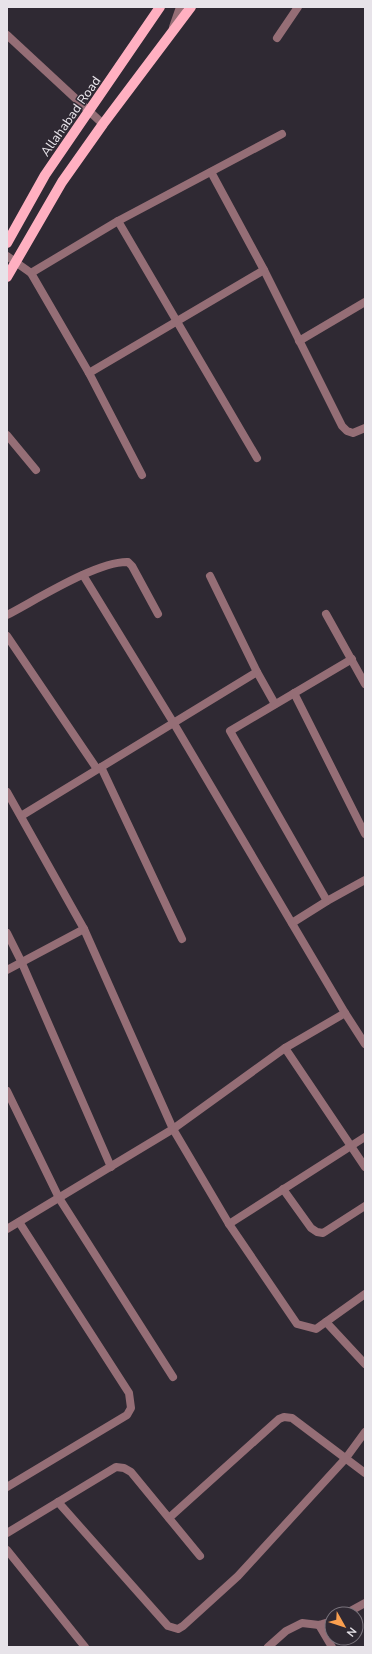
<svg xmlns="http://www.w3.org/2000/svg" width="372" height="1654" font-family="'Nunito Sans',sans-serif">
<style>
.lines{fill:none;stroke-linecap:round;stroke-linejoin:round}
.minor{stroke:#956e76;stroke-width:8}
.primary{stroke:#ffb0c1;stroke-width:10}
.labels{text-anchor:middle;stroke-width:3;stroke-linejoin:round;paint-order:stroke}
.street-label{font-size:13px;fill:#e7e3e9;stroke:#2f2933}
</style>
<rect width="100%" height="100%" fill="#2f2933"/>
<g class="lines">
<g class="minor">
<polyline points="173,27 180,7"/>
<polyline points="7,35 103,124"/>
<polyline points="277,38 298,7"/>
<polyline points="211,172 264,270 342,426 347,431 353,433 365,428"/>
<polyline points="118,221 257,458"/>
<polyline points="7,256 31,273 118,221 282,134"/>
<polyline points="31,273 89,373 142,475"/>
<polyline points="299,341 365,302"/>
<polyline points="89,373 264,270"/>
<polyline points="7,435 36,470"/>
<polyline points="83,575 173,722 345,1013 365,1044"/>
<polyline points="326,614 365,684"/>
<path d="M 7,615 C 36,600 97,561 128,562 L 132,566 L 158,614"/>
<polyline points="7,636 97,769"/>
<polyline points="352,659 230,731 327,901 365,880"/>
<polyline points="257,672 275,704"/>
<polyline points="294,693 365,834"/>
<polyline points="101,767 182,939"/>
<polyline points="7,792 84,929 173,1129 229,1224 297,1324 316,1329 365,1294"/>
<polyline points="21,816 257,672 210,576"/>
<polyline points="292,923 327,901"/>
<polyline points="7,933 21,961 111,1167"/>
<polyline points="7,970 84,929"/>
<polyline points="285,1048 365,1167"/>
<polyline points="7,1091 59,1198 173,1377"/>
<polyline points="283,1189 311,1228 317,1232 323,1233 365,1206"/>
<polyline points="229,1224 365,1137"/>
<polyline points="7,1229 173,1129 285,1048 345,1013"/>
<polyline points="326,1322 365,1364"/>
<polyline points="7,1487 127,1415 131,1408 129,1393 19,1222"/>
<polyline points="58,1502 168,1626 178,1629 183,1626 238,1576 346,1458 365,1432"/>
<polyline points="169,1518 279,1419 284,1417 292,1418 365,1473"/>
<polyline points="7,1533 116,1467 124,1468 131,1472 200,1556"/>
<polyline points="7,1550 85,1647"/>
<polyline points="345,1614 365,1603"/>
<polyline points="319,1625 332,1647"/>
<polyline points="268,1647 286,1631 302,1623 319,1625 332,1621"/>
</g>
<g class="primary">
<polyline points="7,243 45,175 160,7"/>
<polyline points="7,277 62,182 103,124 191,7"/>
</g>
</g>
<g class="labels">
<g class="street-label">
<text transform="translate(70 116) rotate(-55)" y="5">Allahabad Road</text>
</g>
</g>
<rect width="372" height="1654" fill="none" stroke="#e7e3e9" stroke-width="16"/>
<g transform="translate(344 1626) rotate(129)"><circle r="19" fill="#2f2933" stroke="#79737c"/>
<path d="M0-3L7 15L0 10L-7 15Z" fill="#fa9f4f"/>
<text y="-6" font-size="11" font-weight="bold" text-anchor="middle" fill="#e7e3e9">N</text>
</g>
</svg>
